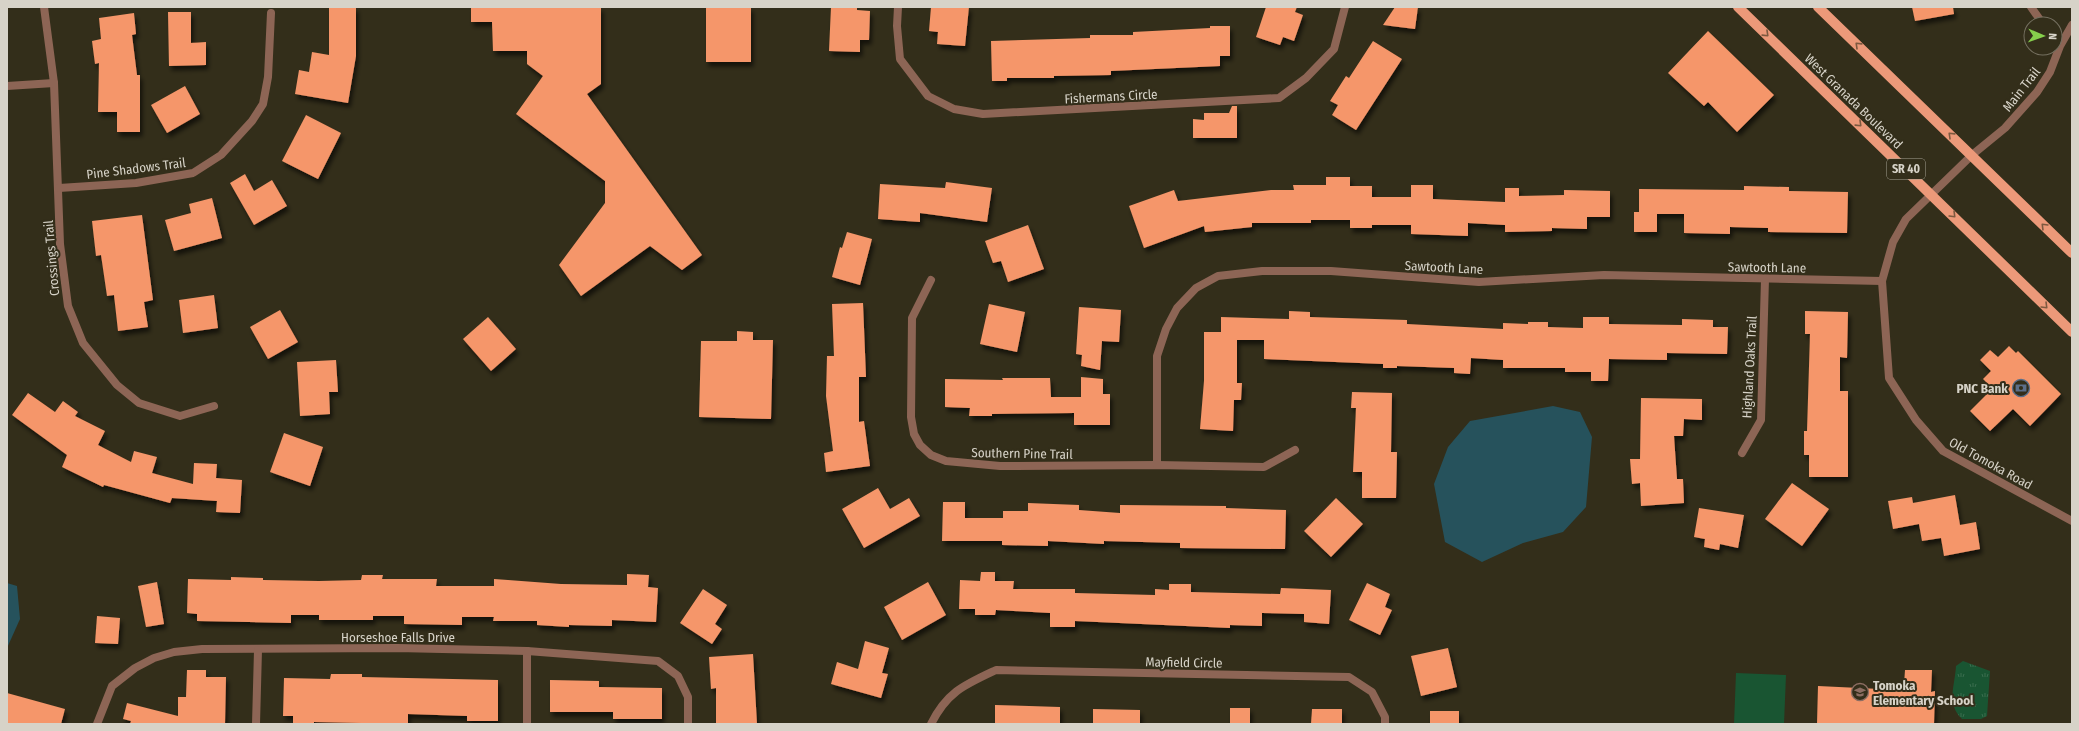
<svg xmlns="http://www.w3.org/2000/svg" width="2079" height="731" font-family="'Fira Sans Condensed',sans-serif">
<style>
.park{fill:url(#park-tufts)}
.pitch{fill:#195532}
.water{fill:#26525c}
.building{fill:#f5966a;filter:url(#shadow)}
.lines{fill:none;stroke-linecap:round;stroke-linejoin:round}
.minor{stroke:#8d6555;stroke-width:8}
.primary{stroke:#ec9979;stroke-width:10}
.oneway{stroke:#7d5940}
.labels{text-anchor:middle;stroke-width:4;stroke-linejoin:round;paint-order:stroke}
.shield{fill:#332e1a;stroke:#a6a294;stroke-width:1}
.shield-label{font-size:12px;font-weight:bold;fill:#d7d3c8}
.street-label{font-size:13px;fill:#d7d3c8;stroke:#332e1a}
.poi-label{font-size:13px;font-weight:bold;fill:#d7d3c8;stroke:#332e1a;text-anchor:end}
</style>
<defs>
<pattern id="park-tufts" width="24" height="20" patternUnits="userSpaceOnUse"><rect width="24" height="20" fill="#195532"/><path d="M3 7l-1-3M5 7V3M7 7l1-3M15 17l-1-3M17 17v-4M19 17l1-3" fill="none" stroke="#3a6d4e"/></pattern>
<filter id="shadow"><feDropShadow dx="2.5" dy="4.5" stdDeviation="2" flood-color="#0009"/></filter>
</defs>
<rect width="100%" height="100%" fill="#332e1a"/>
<path class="park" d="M 1963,661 L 1990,671 L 1987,716 L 1981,719 L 1962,719 C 1946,703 1955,686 1956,666 Z"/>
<polygon class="pitch" points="1736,673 1786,675 1784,724 1734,724"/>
<g class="water">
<polygon points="1553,406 1580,412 1592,437 1586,507 1563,532 1523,543 1482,562 1445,542 1434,484 1448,447 1470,421"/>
<polygon points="7,583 17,586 20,619 7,648"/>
</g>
<g class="building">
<polygon points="329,7 356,7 356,56 348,103 295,94 299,70 309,72 312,52 329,55"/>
<polygon points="471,7 601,7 601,84 587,94 702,255 682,270 650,246 581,296 559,265 605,203 605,181 516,114 543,76 527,64 527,51 493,51 492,22 471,22"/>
<rect x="706" y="7" width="45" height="55"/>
<polygon points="831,7 857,7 857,10 870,11 869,40 860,40 860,52 829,51"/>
<polygon points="931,7 969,7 965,46 937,44 938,32 929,31"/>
<polygon points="1266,7 1297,7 1295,12 1303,15 1294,41 1283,37 1280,45 1256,37"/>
<polygon points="1395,7 1418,7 1415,29 1383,25"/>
<polygon points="1912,7 1953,7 1954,14 1915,21"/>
<polygon points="168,12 191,12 191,43 206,42 206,65 169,66"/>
<polygon points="134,13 136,34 132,35 137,75 140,75 140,132 117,132 117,112 98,112 99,63 95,64 92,41 101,39 99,18"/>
<polygon points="1210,26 1230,26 1230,56 1220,56 1220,66 1111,71 1111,75 1054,76 1054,78 1007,78 1007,81 992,81 991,41 1090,38 1090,35 1133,35 1133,32 1210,28"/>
<polygon points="1708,31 1774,95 1737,132 1708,102 1704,106 1668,73"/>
<polygon points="1373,41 1402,59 1356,130 1332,115 1338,105 1330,101 1346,76 1349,78"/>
<polygon points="185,86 200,114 167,133 151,105"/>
<polygon points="1232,106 1237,106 1237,138 1193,138 1193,119 1204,120 1204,113 1229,113"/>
<polygon points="306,115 341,133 318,179 282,161"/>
<polygon points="245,174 254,191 272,180 287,206 254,225 230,183"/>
<polygon points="1326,177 1350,177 1350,186 1372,186 1372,197 1411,197 1411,185 1433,185 1433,199 1505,202 1505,188 1519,188 1519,196 1564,195 1564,190 1610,191 1610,217 1587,217 1587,229 1552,228 1552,231 1505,232 1505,225 1468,223 1468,236 1411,234 1411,225 1372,225 1372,228 1350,228 1350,220 1311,220 1311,223 1252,223 1252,227 1205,232 1204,226 1144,248 1129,206 1174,190 1178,201 1271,190 1294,190 1293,185 1326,185"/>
<polygon points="946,182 992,188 987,222 920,213 920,222 878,219 880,184 945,188"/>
<polygon points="1744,186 1789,187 1789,191 1848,192 1847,233 1768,232 1768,228 1730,227 1730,234 1684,233 1684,214 1657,214 1657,232 1634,232 1634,212 1639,212 1639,189 1744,190"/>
<polygon points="212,198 222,238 174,251 165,220 191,213 189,204"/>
<polygon points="142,215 153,300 144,302 148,327 118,331 114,295 107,296 101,255 96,256 92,221"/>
<polygon points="1028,225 1044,269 1008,282 1001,261 993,263 985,241"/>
<polygon points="847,232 872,239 860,285 832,277 840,247 842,248"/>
<polygon points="214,295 218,328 183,333 179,300"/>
<polygon points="863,303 866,377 859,377 859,422 864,421 870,466 826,472 824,453 833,451 826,396 827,356 834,356 832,304"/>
<polygon points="989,304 1025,312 1017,352 980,344"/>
<polygon points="1079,307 1121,310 1119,342 1102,341 1100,370 1081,366 1082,355 1076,354"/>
<polygon points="280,310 298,342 268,359 250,327"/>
<polygon points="1289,311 1310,312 1310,317 1407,320 1407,324 1503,329 1503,323 1528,324 1528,322 1548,322 1548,327 1583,328 1583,317 1609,317 1609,324 1682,325 1682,319 1713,320 1713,327 1728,327 1727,354 1667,353 1667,360 1609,359 1608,381 1591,381 1591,372 1565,372 1565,368 1503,368 1503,360 1471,358 1470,374 1454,373 1454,368 1397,366 1397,368 1383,368 1383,364 1264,359 1264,340 1237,340 1237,383 1242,383 1241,400 1234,400 1233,431 1200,429 1204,381 1204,332 1221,332 1221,317 1289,319"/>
<polygon points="1805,311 1848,312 1847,358 1840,357 1840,391 1848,391 1848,477 1809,477 1809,455 1804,455 1804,431 1807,431 1810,334 1805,334"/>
<polygon points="488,317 516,349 491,371 463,339"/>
<polygon points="737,331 753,332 753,340 773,340 771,419 699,417 701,341 737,341"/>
<polygon points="2009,346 2016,353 2018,351 2061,394 2030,426 2013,409 1990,431 1970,411 1990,391 1984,385 1987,383 1983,379 1991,371 1980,360 1990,350 1998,357"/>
<polygon points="336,360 338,392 329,392 330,414 300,416 297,362"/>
<polygon points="1081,377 1103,379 1103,394 1110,394 1110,425 1074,425 1074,413 992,414 992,416 969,416 970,408 945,407 945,379 1003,380 1002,378 1050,378 1051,397 1081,397"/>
<polygon points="1352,392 1392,393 1391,452 1397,452 1396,498 1362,498 1362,472 1353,472 1356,408 1351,408"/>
<polygon points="28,393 55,412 63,401 78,412 75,416 105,431 98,445 131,462 134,451 157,457 152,473 193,484 194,463 217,464 216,478 242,480 240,513 216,512 217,501 172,498 170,503 104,485 103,487 62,467 67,455 12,415"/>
<polygon points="1641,398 1702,399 1702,420 1684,419 1683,436 1674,436 1677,479 1683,479 1684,503 1641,506 1640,483 1632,484 1630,459 1640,459"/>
<polygon points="284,433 323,447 310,486 270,472"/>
<polygon points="1792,483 1829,509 1802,546 1765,519"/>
<polygon points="878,488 890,509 909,498 920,516 864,548 842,509"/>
<polygon points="1955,495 1960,525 1976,522 1980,549 1944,556 1941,538 1922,541 1919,524 1893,529 1888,501 1912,497 1913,503"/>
<polygon points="1336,498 1363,524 1331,557 1304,531"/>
<polygon points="943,502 965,502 965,518 1003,518 1003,511 1028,511 1028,503 1079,505 1079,510 1120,513 1120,505 1226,506 1226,508 1286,510 1285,549 1180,548 1180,543 1104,541 1104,544 1048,541 1048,546 1002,545 1002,541 942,541"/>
<polygon points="1699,508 1744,515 1738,548 1720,544 1719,550 1704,547 1705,539 1694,537"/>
<polygon points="981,572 995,572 995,581 1014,581 1013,589 1075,589 1075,593 1155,595 1155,589 1169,590 1169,584 1191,584 1191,592 1280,594 1281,588 1331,590 1329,624 1304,622 1304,614 1262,613 1262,626 1230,625 1230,628 1075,621 1075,627 1050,627 1050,613 996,610 995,615 975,615 975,609 959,609 960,580 980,581"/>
<polygon points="627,574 649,575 648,587 658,588 656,622 612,620 612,626 569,625 569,627 537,625 537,621 493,621 494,617 462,617 462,625 404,624 404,616 373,616 373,620 319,620 319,615 291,615 291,623 197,621 197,614 187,613 188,579 231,580 231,577 263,578 263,580 319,581 361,580 362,575 383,575 382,579 437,579 436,586 494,586 494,579 561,584 627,585"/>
<polygon points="157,582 164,624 146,627 138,586"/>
<polygon points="928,582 946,615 902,640 884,607"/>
<polygon points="1367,583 1390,594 1385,607 1392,610 1380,635 1349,620"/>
<polygon points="703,589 727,605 715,624 722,629 712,644 680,623"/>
<polygon points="97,616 120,618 118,644 95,643"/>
<polygon points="865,641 889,648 882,673 888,674 881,698 831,684 837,662 858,669"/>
<polygon points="1448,648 1457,687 1421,696 1411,656"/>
<polygon points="753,654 757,724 716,724 716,688 711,689 709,657"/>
<polygon points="187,670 206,670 206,677 226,677 225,724 130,724 131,721 123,719 127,703 178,716 178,697 186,697"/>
<polygon points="1905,670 1932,670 1931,692 1935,691 1934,724 1817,724 1818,686 1880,689 1880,685 1904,685"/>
<polygon points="331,674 362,674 362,677 498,680 498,721 467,721 467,716 408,714 408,724 314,722 314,724 293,724 293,716 283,716 284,678 330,679"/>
<polygon points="550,680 599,681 599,687 662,688 662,719 613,719 613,712 550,712"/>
<polygon points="7,693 65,709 61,724 7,724"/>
<polygon points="995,705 1060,707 1060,724 995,724"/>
<rect x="1230" y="708" width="20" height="16"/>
<polygon points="1093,709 1140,710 1140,724 1093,724"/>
<polygon points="1312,709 1342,709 1342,724 1311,724"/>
<rect x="1430" y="711" width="29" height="13"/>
</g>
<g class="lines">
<g class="minor">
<polyline points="44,7 54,83 60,244 68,306 83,343 117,385 139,403 180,416 214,406"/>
<polyline points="898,7 897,26 900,59 928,96 954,109 983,114 1279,98 1306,78 1334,49 1345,7"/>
<polyline points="2031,7 2043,24"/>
<polyline points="2072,25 2060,46 2050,72 2037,92 2005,128 1972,155 1906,219 1893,242 1882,281 1889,378 1916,420 1943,451 2072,521"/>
<polyline points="7,86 54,83"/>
<polyline points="59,188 136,183 193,173 221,155 252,121 263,104 268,77 271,13"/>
<polyline points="931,280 912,318 911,417 914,434 920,445 931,455 946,461 1000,466 1157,465 1264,467 1295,450"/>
<polyline points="1742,453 1761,420 1765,279"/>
<polyline points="1157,465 1157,356 1166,329 1177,308 1196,288 1218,276 1262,271 1331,271 1479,282 1604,275 1882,281"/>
<polyline points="527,651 527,724"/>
<polyline points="97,724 112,686 135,668 154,658 174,652 202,649 397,648 527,651 658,661 678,676 688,697 688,724"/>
<polyline points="256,724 258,650"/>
<path d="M 931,724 C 947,692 964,685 996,670 L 1349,677 L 1372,692 L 1385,717 L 1385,724"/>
</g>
<g class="primary">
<polyline points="1738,7 2072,332"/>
<polyline points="1818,7 2072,253"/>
</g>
</g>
<defs><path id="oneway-chevron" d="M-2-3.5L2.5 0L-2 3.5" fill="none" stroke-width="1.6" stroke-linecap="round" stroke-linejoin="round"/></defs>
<g class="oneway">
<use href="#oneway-chevron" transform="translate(1766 34) rotate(44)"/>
<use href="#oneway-chevron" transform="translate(1858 45) rotate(-136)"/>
<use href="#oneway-chevron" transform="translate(1859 124) rotate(44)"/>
<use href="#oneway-chevron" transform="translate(1951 135) rotate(-136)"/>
<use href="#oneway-chevron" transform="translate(1953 215) rotate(45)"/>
<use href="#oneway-chevron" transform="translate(2044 226) rotate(-135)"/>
<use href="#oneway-chevron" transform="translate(2045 306) rotate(45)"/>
</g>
<defs>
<g id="bank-ring" transform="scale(0.9)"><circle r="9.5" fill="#332e1a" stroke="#5c6f8a" stroke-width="1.5"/><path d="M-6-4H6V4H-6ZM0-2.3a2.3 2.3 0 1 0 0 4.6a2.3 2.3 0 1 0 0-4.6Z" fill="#5c6f8a"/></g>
<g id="school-ring" transform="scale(0.9)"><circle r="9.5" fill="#332e1a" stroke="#8d6e63" stroke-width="1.5"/><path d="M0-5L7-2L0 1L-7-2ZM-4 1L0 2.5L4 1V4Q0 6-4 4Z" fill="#8d6e63"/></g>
</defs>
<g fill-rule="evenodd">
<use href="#bank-ring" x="2021" y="388"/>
<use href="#school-ring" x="1860" y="692"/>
</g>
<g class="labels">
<rect class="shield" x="1887" y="159" width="38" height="20" rx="3"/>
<g class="shield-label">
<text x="1906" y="173">SR 40</text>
</g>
<g class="street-label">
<text transform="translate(2021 89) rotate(-52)" y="5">Main Trail</text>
<text transform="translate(1111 96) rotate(-3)" y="5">Fishermans Circle</text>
<text transform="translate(1854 101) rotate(44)" y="5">West Granada Boulevard</text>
<text transform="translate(136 168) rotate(-7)" y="5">Pine Shadows Trail</text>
<text transform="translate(51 258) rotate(-95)" y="5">Crossings Trail</text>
<text transform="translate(1444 267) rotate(3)" y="5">Sawtooth Lane</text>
<text transform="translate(1767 267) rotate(1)" y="5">Sawtooth Lane</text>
<text transform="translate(1749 367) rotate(-87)" y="5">Highland Oaks Trail</text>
<text transform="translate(1022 453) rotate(1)" y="5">Southern Pine Trail</text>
<text transform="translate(1991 463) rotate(29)" y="5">Old Tomoka Road</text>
<text x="398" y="642">Horseshoe Falls Drive</text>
<text transform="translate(1184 662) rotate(1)" y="5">Mayfield Circle</text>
</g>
<g class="poi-label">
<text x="2008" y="393">PNC Bank</text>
<text x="1873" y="690" text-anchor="start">Tomoka<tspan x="1873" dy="15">Elementary School</tspan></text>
</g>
</g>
<rect width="2079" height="731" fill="none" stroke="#d7d3c8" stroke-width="16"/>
<g transform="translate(2043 36) rotate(92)"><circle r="19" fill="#332e1a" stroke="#757060"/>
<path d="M0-3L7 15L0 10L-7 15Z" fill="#86cf4c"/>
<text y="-6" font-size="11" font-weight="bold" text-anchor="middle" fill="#d7d3c8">N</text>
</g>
</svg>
